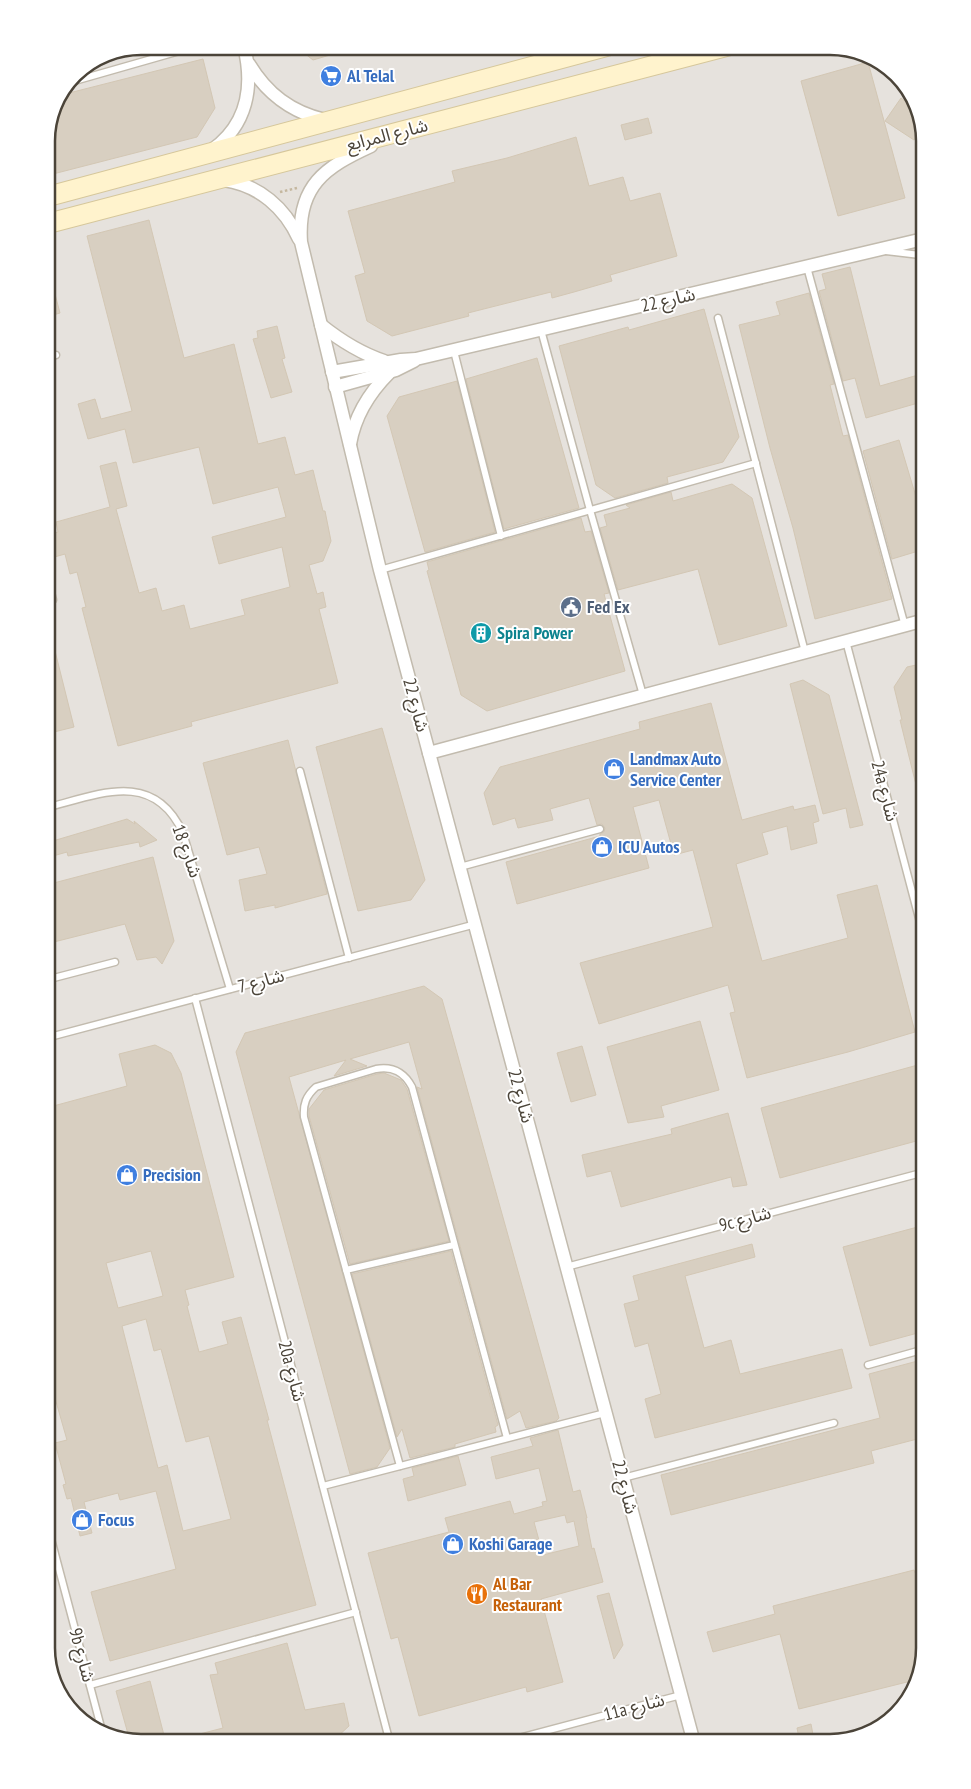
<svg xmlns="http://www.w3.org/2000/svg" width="971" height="1789" font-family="'PT Sans Narrow','Noto Sans Arabic',sans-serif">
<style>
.industrial{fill:#e6e2dd}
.building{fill:#d8cfc1;stroke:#d3c7b4;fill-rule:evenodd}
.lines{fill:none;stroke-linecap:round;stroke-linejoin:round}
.service-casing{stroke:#c2bbae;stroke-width:9}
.minor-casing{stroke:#c2bbae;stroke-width:15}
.secondary-casing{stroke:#d6c79b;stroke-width:21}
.path{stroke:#c4b79f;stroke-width:2.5;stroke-dasharray:2.5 2.5;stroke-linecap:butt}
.service{stroke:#fff;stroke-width:6}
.minor{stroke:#fff;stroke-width:12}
.secondary{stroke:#fff3cd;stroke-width:19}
.labels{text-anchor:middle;stroke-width:4;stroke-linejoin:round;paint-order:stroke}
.shop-label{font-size:18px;font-weight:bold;fill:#366cbe;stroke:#fff;text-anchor:start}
.street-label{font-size:18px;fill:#4b4439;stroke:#fff}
.service-label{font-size:18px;font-weight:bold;fill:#4e5e75;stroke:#fff;text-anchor:start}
.culture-label{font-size:18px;font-weight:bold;fill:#0d838f;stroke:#fff;text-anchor:start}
.food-label{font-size:18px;font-weight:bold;fill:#c56008;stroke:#fff;text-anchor:start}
.rim{fill:none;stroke:#4b4439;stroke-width:2.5}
</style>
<rect width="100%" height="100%" fill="#f6f3ec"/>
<polygon class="industrial" points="141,46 836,46 883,62 917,105 925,141 925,1648 909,1700 866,1735 830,1743 135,1743 88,1727 54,1684 46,1648 46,135 74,74 105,53"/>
<g class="building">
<polygon points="295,46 347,46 347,50 313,60"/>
<polygon points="203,59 215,108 197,137 53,174 46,148 46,135 65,94"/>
<polygon points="868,62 905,198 838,216 801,81"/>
<polygon points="901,98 919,112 922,127 914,140 885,121"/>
<polygon points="648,118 652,133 625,140 621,125"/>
<polygon points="576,137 589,186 623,177 630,201 660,193 677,256 610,275 612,281 574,292 552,298 551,292 468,313 469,316 392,336 367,321 355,276 365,273 348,211 455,182 452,171 507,158"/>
<polygon points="149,220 184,358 234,344 258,444 285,437 295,475 313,470 323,511 325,511 331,541 323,561 309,565 317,594 323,592 326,607 319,609 338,683 191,722 192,726 118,746 82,608 86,607 77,572 70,574 65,554 51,558 46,540 46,535 58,532 56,522 110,507 100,466 116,462 127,506 116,509 139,593 156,588 162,611 184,605 190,629 245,615 241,600 290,587 282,547 219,564 212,537 286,517 278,487 213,504 199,447 133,463 125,429 88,439 78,404 95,399 101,419 132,411 87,236"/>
<polygon points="850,267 880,386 925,373 925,401 866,418 855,378 843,381 819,291 826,289 822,274"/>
<polygon points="46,279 51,279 60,313 46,317"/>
<polygon points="809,293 834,384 830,385 843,436 848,435 892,599 815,619 793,528 770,448 739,325 780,315 776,302"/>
<polygon points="704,309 739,437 723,462 667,477 668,483 615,498 596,485 559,346 628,327 629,330"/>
<polygon points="277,326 285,358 282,359 292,392 271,398 253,339 258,338 257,331"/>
<polygon points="537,358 579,508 504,529 466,379"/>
<polygon points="457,381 495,532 425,552 387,416 399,397"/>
<polygon points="899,440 925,527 925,549 892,559 863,451"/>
<polygon points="732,484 752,498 787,626 719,645 698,569 618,590 600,528 607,526 604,515 630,508 626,505 671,492 673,501"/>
<polygon points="581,518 585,532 591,531 609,593 604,594 625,671 487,711 461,695 427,571 429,570 427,562"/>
<polygon points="51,635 74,727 46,734 46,636"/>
<polygon points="925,663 925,800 920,801 900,720 902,720 894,687 907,667"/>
<polygon points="803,680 829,695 863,825 850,828 846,808 823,814 790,684"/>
<polygon points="711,703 742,820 793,806 794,810 815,805 819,821 813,823 817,843 791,850 787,826 762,833 768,854 736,864 762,961 848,938 837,895 877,885 915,1032 848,1052 747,1078 730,1013 735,1012 728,985 599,1024 580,963 713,927 693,850 674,855 659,800 633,807 649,868 517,904 506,862 600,836 600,834 604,832 605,828 602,824 597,825 589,798 550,809 553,820 518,828 515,818 493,825 484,793 500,767 640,729 639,722"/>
<polygon points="382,728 425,880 411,900 358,911 316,747"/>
<polygon points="288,740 327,894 275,908 275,905 245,911 239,880 267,874 259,847 227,855 203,763"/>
<polygon points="127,819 135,824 134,821 157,840 140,847 139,842 68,856 67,852 46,858 46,843"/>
<polygon points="153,857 174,941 162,964 156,957 137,960 125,924 46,944 46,885"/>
<polygon points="424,986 442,999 559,1418 556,1421 526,1428 520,1411 507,1419 417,1087 422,1089 409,1042 350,1059 367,1066 334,1076 346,1060 289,1077 390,1448 377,1467 350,1474 236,1052 245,1033"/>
<polygon points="700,1021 719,1090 661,1106 664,1117 628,1123 607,1047"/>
<path d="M 155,1045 L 171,1053 L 181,1073 L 234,1277 L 185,1290 L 189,1305 L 187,1306 L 199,1352 L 228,1344 L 222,1322 L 241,1317 L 269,1420 L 267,1420 L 316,1605 L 110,1661 L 91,1592 L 176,1569 L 156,1491 L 120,1500 L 118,1493 L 84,1502 L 92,1533 L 80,1536 L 71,1498 L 67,1499 L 63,1485 L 66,1484 L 55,1443 L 67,1440 L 51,1384 L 46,1386 L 46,1108 L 127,1086 L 119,1054 ZM 151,1251 L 163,1296 L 118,1308 L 106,1263 ZM 146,1319 L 154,1351 L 161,1349 L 186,1442 L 209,1436 L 231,1519 L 183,1531 L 167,1465 L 158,1468 L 122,1326 Z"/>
<polygon points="582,1046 596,1095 571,1102 557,1053"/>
<polygon points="925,1063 925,1134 920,1140 780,1178 761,1108"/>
<polygon points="384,1073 401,1080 407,1089 449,1241 350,1264 309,1116 309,1109 324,1090 377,1074"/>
<polygon points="728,1113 747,1185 733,1187 731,1177 621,1207 611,1171 587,1177 582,1155 672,1134 671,1129"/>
<polygon points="925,1225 925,1331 870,1346 843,1247"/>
<polygon points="752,1244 755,1257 685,1276 704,1348 731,1340 740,1374 842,1349 852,1388 655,1438 645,1399 661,1394 648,1343 635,1347 624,1304 639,1300 633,1276"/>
<polygon points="451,1251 498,1425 495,1427 496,1432 455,1444 455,1447 410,1458 402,1429 397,1437 352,1274"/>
<polygon points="925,1359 925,1437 871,1451 874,1463 671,1515 661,1475 880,1418 869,1374"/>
<path d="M 558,1430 L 573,1492 L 580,1490 L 587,1518 L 586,1518 L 592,1549 L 594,1548 L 603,1582 L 541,1599 L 563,1682 L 527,1692 L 526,1687 L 419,1716 L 398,1637 L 391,1639 L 368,1553 L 449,1532 L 445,1518 L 510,1501 L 514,1514 L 543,1506 L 542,1502 L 547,1501 L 539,1468 L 496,1479 L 491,1457 L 533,1446 L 530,1438 ZM 565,1515 L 567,1523 L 574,1521 L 579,1546 L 543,1555 L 534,1522 Z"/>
<polygon points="458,1456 466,1485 408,1501 403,1479 414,1476 412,1468"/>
<polygon points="914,1570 915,1573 925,1570 925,1648 915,1680 799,1709 780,1634 713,1652 707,1632 775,1614 773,1606"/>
<polygon points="609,1593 623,1645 614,1659 597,1596"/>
<polygon points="287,1643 305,1710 344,1703 349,1726 336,1738 317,1743 184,1743 184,1738 223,1728 210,1675 218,1674 215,1663"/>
<polygon points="150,1681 166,1743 135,1743 130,1741 116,1691"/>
<polygon points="811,1724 814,1740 800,1743 797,1728"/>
</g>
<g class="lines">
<g class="service-casing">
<g id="service">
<polyline points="71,82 197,46"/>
<polyline points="886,251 920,255 925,254"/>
<polyline points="807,267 905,626"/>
<polyline points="718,318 805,652"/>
<polyline points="541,330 590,510 643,695"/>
<polyline points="454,351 501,536"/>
<polyline points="46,357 56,355"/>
<polyline points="380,570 756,463"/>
<polyline points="46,574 53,600"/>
<polyline points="846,641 925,941"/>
<polyline points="300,771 349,958"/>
<path d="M 46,808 C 99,794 154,769 183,833 L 230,989"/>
<polyline points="460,867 600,829"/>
<polyline points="46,980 115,962"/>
<polyline points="195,998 390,1743"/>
<polyline points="46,1038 476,924"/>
<polyline points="566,1267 925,1172"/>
<polyline points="346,1270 454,1245"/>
<polyline points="868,1365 925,1349"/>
<path d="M 400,1466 L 304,1117 C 303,1104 306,1096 316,1087 L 376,1069 C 393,1066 404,1072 412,1087 L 507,1438"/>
<polyline points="623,1478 834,1423"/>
<polyline points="323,1486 605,1413"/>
<polyline points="46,1520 102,1731"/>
<polyline points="90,1685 356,1612"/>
<polyline points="500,1743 681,1695"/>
</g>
</g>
<g class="minor-casing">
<g id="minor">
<path d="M 249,64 C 267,94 291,112 325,120"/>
<path d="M 371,146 C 325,167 297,186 301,242 L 380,570 L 694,1743"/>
<path d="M 212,150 C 247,125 254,87 244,46"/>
<path d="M 224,180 C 259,185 285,208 299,239"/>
<path d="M 321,325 C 341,341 360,353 384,361"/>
<polyline points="332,372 401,360 416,359 919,240"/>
<polyline points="335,387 396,370 414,361"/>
<path d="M 350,444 C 355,415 369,393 389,373"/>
<polyline points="429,753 925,620"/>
</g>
</g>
<g class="secondary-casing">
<g id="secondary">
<polyline points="46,197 608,46"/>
<polyline points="46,224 728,46"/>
</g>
</g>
<polyline class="path" points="280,192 297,188"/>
<use href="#service" class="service"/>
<use href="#minor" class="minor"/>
<use href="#secondary" class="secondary"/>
</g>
<defs>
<g id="supermarket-disc" transform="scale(1.125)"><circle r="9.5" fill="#3f7fe0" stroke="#fff"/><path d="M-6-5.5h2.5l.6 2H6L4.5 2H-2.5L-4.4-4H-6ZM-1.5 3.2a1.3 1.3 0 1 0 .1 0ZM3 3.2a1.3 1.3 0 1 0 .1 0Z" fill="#fff"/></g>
<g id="civic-disc" transform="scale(1.125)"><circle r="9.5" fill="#5c6f8a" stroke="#fff"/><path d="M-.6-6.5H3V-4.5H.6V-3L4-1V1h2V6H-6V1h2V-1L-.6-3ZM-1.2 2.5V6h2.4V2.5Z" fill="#fff"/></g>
<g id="building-disc" transform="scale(1.125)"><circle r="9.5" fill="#0f9aa8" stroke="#fff"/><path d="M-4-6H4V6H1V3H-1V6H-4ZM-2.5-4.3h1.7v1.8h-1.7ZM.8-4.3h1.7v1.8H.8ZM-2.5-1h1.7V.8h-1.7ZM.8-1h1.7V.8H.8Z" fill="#fff"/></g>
<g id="shop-disc" transform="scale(1.125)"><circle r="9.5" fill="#3f7fe0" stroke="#fff"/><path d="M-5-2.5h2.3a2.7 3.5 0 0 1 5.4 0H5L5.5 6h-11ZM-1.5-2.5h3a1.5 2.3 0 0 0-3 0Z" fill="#fff"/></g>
<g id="restaurant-disc" transform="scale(1.125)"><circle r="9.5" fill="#e8710a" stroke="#fff"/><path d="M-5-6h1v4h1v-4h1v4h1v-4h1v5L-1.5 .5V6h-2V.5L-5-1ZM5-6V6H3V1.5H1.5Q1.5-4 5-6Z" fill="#fff"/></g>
</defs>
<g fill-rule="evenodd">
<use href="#supermarket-disc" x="331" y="76"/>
<use href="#civic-disc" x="571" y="607"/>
<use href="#building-disc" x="481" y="633"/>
<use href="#shop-disc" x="614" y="769"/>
<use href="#shop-disc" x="602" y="847"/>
<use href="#shop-disc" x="127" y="1175"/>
<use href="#shop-disc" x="82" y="1520"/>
<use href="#shop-disc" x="453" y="1544"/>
<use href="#restaurant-disc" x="477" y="1594"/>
</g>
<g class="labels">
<g class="shop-label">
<text x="347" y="82">Al Telal</text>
<text x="630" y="765">Landmax Auto<tspan x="630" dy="21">Service Center</tspan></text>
<text x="618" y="853">ICU Autos</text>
<text x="143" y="1181">Precision</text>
<text x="98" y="1526">Focus</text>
<text x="469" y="1550">Koshi Garage</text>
</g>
<g class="street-label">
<text transform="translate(387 135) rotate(-14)" y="6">شارع المرابع</text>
<text transform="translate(668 300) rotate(-13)" y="6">شارع 22</text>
<text transform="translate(416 705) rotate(75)" y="6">شارع 22</text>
<text transform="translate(885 791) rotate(75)" y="6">24a شارع</text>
<text transform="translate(187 851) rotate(70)" y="6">شارع 18</text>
<text transform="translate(261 981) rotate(-15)" y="6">شارع 7</text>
<text transform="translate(521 1096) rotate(75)" y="6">شارع 22</text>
<text transform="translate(745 1219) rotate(-15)" y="6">9c شارع</text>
<text transform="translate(292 1371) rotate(75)" y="6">20a شارع</text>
<text transform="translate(625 1487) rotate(75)" y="6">شارع 22</text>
<text transform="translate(82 1655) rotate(75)" y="6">9b شارع</text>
<text transform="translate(634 1707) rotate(-15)" y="6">11a شارع</text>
</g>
<g class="service-label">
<text x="587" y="613">Fed Ex</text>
</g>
<g class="culture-label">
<text x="497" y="639">Spira Power</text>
</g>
<g class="food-label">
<text x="493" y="1590">Al Bar<tspan x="493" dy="21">Restaurant</tspan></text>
</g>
</g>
<path d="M0 0H971V1789H0ZM141 55H830A86 86 0 0 1 916 141V1648A86 86 0 0 1 830 1734H141A86 86 0 0 1 55 1648V141A86 86 0 0 1 141 55Z" fill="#fff" fill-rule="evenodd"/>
<path class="rim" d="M141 55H830A86 86 0 0 1 916 141V1648A86 86 0 0 1 830 1734H141A86 86 0 0 1 55 1648V141A86 86 0 0 1 141 55Z"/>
</svg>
